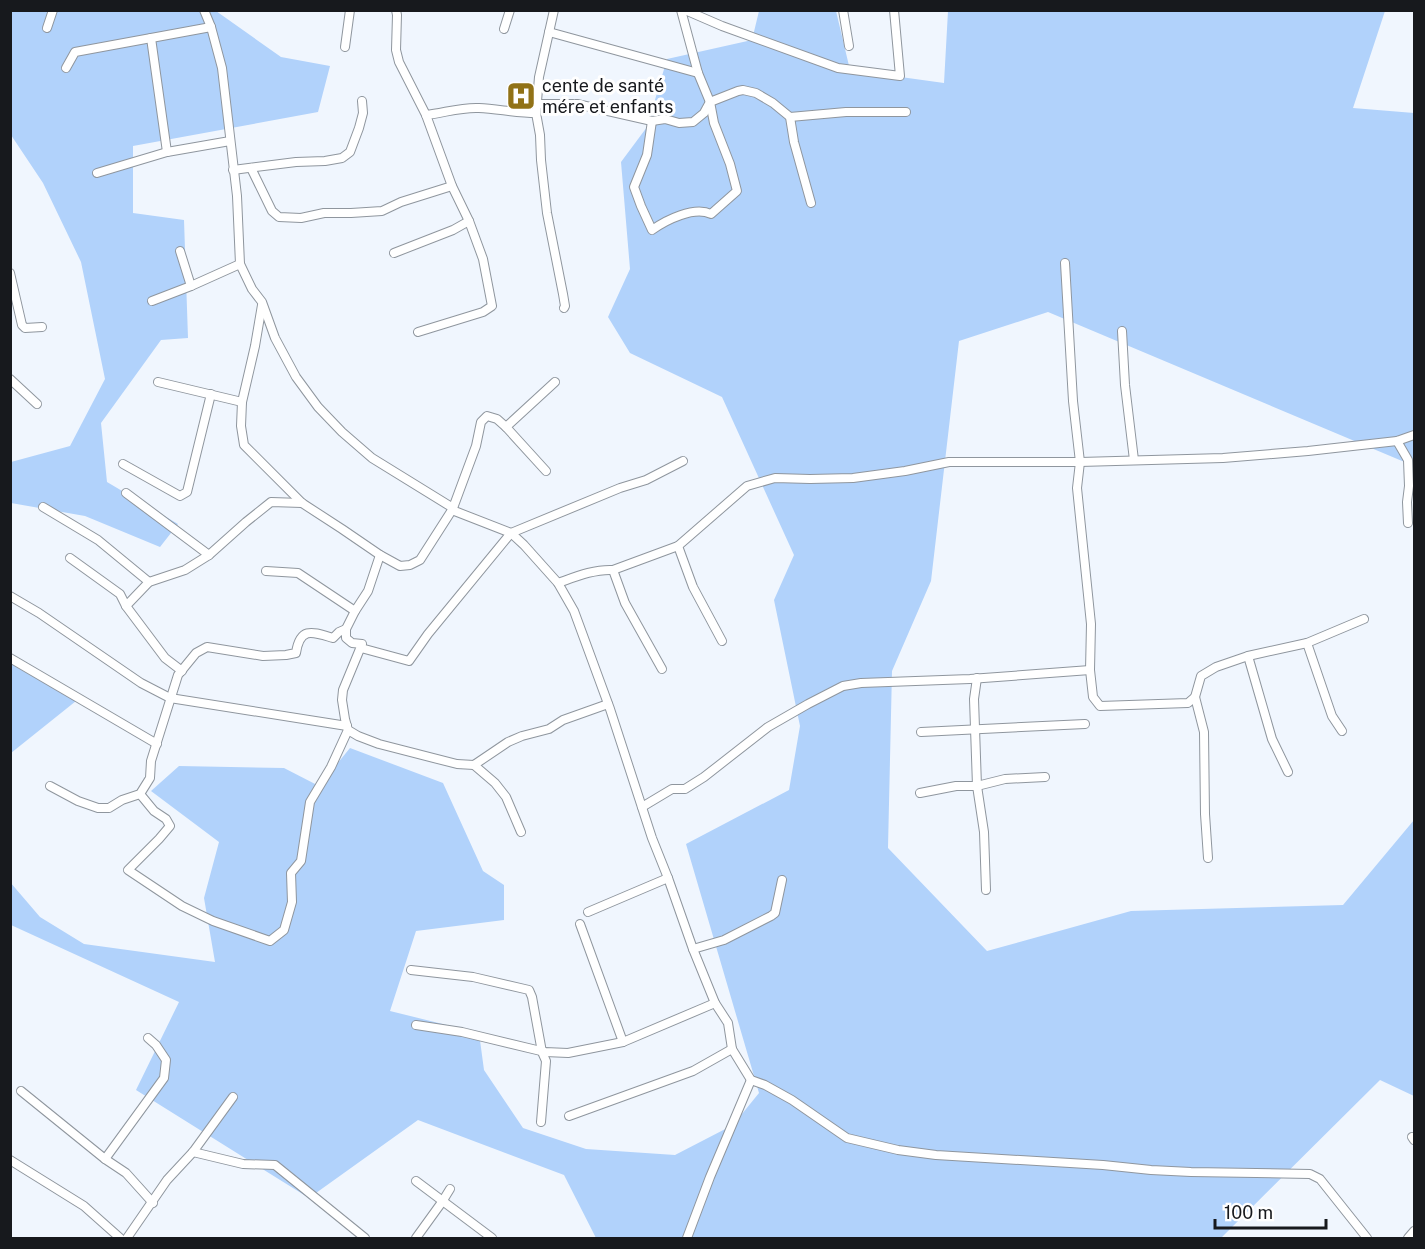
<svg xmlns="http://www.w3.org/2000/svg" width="1425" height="1249" font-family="'Public Sans',sans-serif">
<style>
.green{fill:#b1d2fb}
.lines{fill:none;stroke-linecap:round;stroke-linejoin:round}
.street-casing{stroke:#8f969e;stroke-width:10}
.street{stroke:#fff;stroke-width:8}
.labels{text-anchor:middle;stroke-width:6;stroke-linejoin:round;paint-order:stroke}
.poi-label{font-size:18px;fill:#17191d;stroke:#fff;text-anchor:start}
</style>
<rect width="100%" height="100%" fill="#f0f6fe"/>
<g class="green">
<polygon points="10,11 216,11 281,57 330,66 318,112 133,146 133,213 184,220 188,338 161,340 101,423 107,482 178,524 160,547 85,516 11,503 11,462 70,446 105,379 81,262 43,183 11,135"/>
<polygon points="759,11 836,11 850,70 944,83 948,11 1385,11 1353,108 1414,113 1414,466 1048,312 959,341 931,581 892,671 888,848 987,951 1131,911 1343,905 1414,820 1414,1096 1380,1080 1221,1238 596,1238 564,1175 418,1120 309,1198 136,1090 179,1002 11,925 10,882 40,917 84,944 215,962 204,898 219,842 151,791 179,766 284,768 319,786 350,748 443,783 483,871 504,885 504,920 416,931 390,1011 479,1033 484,1070 523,1128 586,1149 675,1155 733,1125 759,1093 686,844 789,790 800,726 774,600 794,555 722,397 630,353 608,317 630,269 621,162 647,127 667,59 752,40"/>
<polygon points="11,664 76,701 11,753"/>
</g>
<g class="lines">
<g class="street-casing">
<g id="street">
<polyline points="204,10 211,27 222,68 237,196 240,264 252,289 262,302 275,338 296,377 318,407 342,432 372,458 453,508 452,510 511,533 524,545 558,583 574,611 610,709 652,838 668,878 693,949 715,1003 728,1023 732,1049 751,1080 765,1085 792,1100 847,1138 898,1150 936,1155 1103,1165 1151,1170 1191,1172 1310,1174 1320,1179 1367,1238"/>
<polyline points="396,10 397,15 396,50 399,62 426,115 452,186 469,221 483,259 492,306 483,312 418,332"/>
<polyline points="554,10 539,77 536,113 540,135 541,160 547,213 563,294 565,306 564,308"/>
<polyline points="685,10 722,26 838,68 900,76 894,10"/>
<polyline points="843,10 849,46"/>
<polyline points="47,28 53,10"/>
<polyline points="504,29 510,10"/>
<polyline points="549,32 698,73"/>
<polyline points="151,38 167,152"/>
<polyline points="345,47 350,10"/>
<polyline points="66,68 75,52 211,27"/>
<polyline points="537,104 577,104 652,121 665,119 679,123 693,122 704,113 710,102 738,91 743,90 756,93 773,103 790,117 794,142 811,203"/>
<path d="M 426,115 C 444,113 461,107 479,108 C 498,109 517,113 536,113"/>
<polyline points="790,117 846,112 906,112"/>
<path d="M 652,121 L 647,155 L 634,187 L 641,206 L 652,230 C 666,220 694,206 711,214 L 737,191 L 730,164 L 714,123 L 710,102 L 698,73 L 681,10"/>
<polyline points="251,168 272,211 279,217 301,218 324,213 351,213 382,211 401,202 452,186"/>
<polyline points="233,170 296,162 325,161 342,158 350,152 359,128 363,113 362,101"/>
<polyline points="97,173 167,152 230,141"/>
<polyline points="180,251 191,286"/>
<polyline points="394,253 453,230 469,221"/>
<polyline points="1065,263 1073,401 1080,462 1077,488 1091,624 1090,670 1093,697 1100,706 1188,703 1195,697 1201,676 1216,667 1248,656 1307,643 1364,619"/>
<polyline points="10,273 22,325 25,328 42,327"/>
<polyline points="152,301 191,286 240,264"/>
<polyline points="262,305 255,346 242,402 241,426 244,445 302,503 342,529 380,555 400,566 410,565 420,560 452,510"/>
<polyline points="1122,331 1125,385 1134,460"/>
<polyline points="10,379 37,404"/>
<polyline points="158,382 242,402"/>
<polyline points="506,427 555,382"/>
<polyline points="1397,441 1408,460 1409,486 1407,502 1408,523"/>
<polyline points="123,464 180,496 187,492 211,394"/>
<polyline points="126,493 209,555"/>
<polyline points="43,507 98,540 149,582"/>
<polyline points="453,508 476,446 481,422 487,416 497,419 506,427 546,471"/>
<polyline points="678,546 693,587 722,641"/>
<polyline points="70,558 120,594 126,606 165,658 182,671"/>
<polyline points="613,570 625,603 662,669"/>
<polyline points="266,571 298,573 355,611"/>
<path d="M 558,583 C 575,577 594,569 613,570 L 678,546 L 747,486 L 775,478 L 810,479 L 853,478 L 905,471 L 949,462 L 1080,462 L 1223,458 L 1308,451 L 1397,441 L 1414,435"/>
<polyline points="10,596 39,613 141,683 170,698 347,726"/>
<polyline points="126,606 149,582 185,570 209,555 246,522 271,502 302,503"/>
<polyline points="346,629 346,638 352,643 362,644 343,690 342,700 345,719 348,730 358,736 379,744 457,764 474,765 508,742 522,736 549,729 563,720 608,704"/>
<polyline points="1307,643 1332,716 1342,731"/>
<polyline points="361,648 409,661 428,634 511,533 620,488 646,480 683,461"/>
<polyline points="1248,656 1272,739 1288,772"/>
<polyline points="10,658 157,744"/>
<polyline points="977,678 974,699 977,786 984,832 986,890"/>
<polyline points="1195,697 1204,732 1205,814 1208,858"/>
<polyline points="921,732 1085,724"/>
<polyline points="474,765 495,783 506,797 521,832"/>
<path d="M 50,786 L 78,801 L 98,808 L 109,808 L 122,800 L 140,794 L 150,778 L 151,761 L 178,675 L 196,653 L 207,647 L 263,656 L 286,655 L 296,653 C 300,626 313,632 333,638 L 339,632 L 346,629 L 355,611 L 368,591 L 380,555"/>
<polyline points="920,793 956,786 977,786 1005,779 1045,777"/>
<polyline points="140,794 154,811 166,819 170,826 159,839 128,870 182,906 213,921 270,941 284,930 292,902 291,873 301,861 310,802 331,767 348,730"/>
<polyline points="642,807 672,789 685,789 704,777 768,727 808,704 843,686 861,683 970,679 1090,670"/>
<polyline points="588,912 668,878"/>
<polyline points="580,924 623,1042"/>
<polyline points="693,949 724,940 771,916 775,913 782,880"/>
<polyline points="411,970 473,977 529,990 532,997 542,1052 546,1061 541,1122"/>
<polyline points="416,1025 462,1032 545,1052 568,1053 623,1042 715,1003"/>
<polyline points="21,1091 105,1159 126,1173 153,1203"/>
<polyline points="569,1116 693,1071 732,1049"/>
<polyline points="1412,1137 1414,1140"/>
<polyline points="193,1152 243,1164 275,1165 365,1238"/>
<polyline points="105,1159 164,1078 166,1060 156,1045 148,1038"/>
<polyline points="10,1160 84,1206 120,1238"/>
<polyline points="416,1181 492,1238"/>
<polyline points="127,1238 167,1180 193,1152 233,1097"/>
<polyline points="416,1238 442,1202 450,1189"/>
<polyline points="687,1238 710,1177 751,1080"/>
<polyline points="1408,1238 1414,1231"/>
</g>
</g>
<use href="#street" class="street"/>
</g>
<defs>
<g id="hospital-square" transform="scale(1.5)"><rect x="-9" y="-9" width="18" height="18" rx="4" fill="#917217" stroke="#fff"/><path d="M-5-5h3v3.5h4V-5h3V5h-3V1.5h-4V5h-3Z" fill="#fff"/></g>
</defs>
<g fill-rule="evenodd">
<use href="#hospital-square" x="521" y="96"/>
</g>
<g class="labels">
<g class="poi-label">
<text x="542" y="92">cente de santé<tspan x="542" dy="21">mére et enfants</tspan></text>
</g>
</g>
<rect width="1425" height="1249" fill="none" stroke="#17191d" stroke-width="24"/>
<path d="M1215 1219v9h111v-9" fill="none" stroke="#17191d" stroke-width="3"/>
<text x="1224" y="1219" font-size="18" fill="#17191d" stroke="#ffffff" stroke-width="4.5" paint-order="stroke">100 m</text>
</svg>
